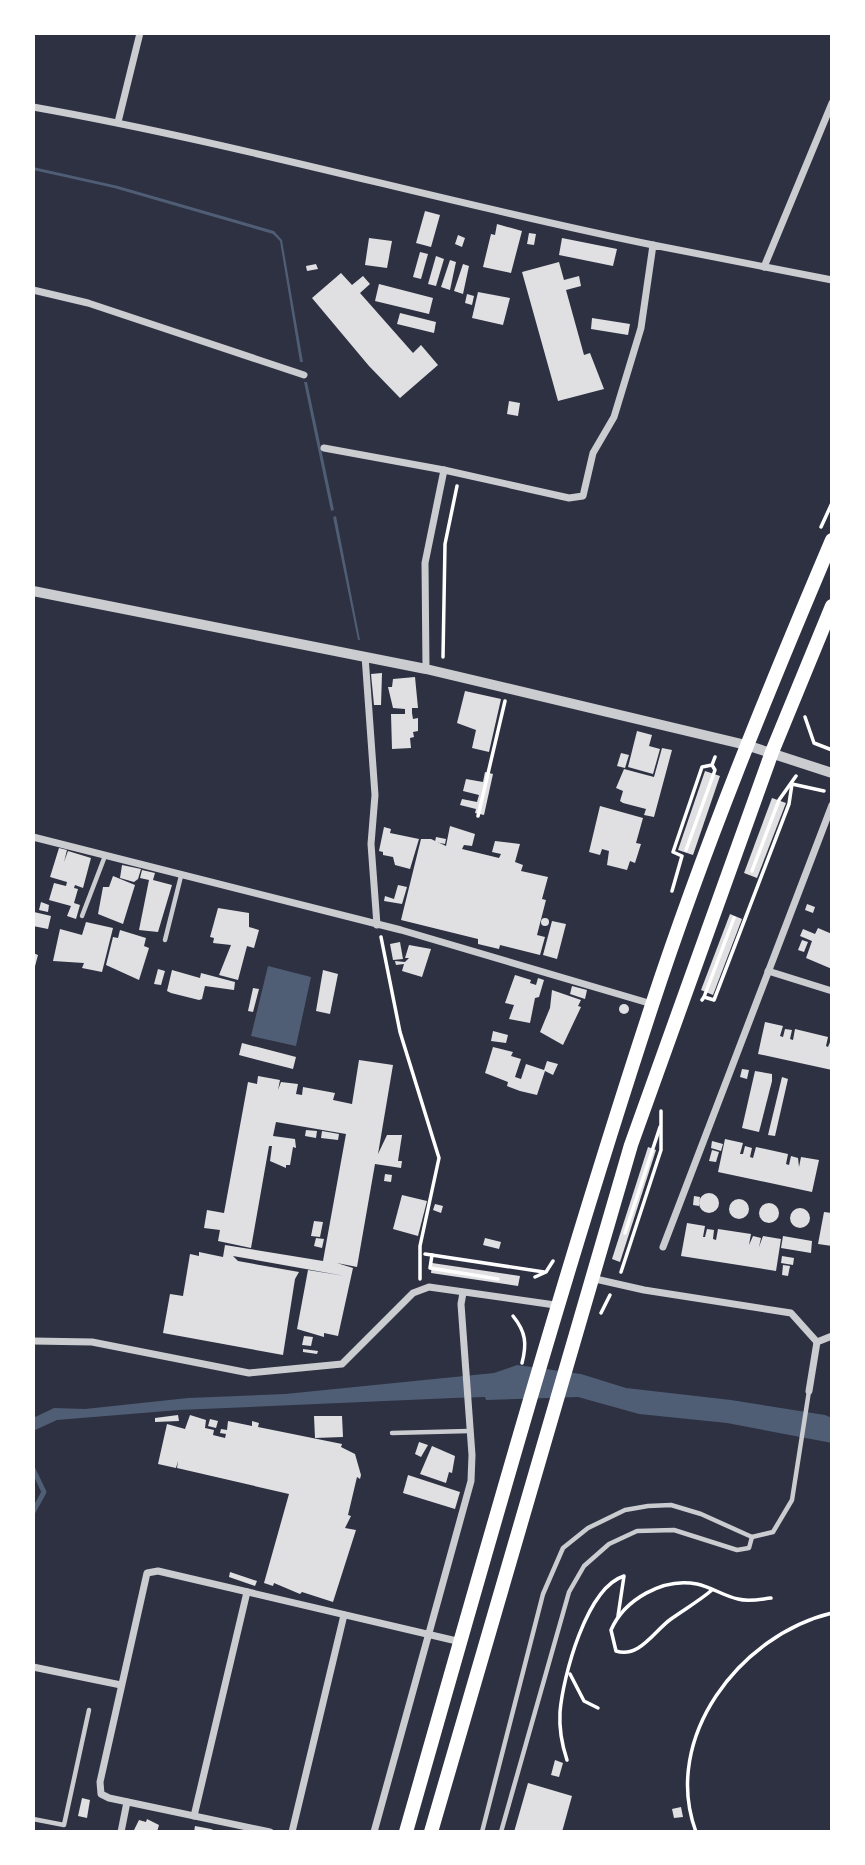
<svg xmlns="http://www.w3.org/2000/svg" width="865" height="1865" font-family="Figtree,sans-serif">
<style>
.water{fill:#4f5d75}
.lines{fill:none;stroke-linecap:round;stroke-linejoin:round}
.stream{stroke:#4f5d75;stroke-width:5}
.building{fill:#e0e0e3}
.path{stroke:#fff;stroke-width:3.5}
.service{stroke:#caccd0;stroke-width:4.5}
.minor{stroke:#caccd0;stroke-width:7}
.tertiary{stroke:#caccd0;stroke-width:10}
.trunk{stroke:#fff;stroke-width:14}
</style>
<rect width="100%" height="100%" fill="#2d3142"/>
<g class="water">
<polygon points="33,167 118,186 274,231 282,240 303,362 300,362 280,241 273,234 114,188 33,170"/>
<polygon points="304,382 307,382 334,510 331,511"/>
<polygon points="336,516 360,640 358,640 333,517"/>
<polygon points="268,966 311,977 296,1046 251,1036"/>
<polygon points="517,1365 581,1374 626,1388 731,1400 825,1415 832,1418 832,1443 727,1423 639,1414 578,1397 486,1400 485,1397 454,1398 179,1410 57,1420 33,1431 33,1418 54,1408 85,1409 188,1398 285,1394 494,1373"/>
</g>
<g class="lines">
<polyline class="stream" points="33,1469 44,1492 33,1512"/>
</g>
<g class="building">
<polygon points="425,211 440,215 431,247 416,243"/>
<polygon points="497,224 522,231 511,273 483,267 491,234 495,235"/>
<polygon points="529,233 536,234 534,245 527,244"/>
<polygon points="458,235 465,238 462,247 455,244"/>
<polygon points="369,238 392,241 387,268 365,265"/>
<polygon points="562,238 617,249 613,266 559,255"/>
<polygon points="420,252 428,254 421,279 413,277"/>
<polygon points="436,256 444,259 436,286 428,284"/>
<polygon points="450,260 456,262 450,290 441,287"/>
<polygon points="559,262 564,280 579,276 581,286 566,290 584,355 590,353 604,389 558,401 522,272"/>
<polygon points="316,264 318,269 307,271 306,266"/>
<polygon points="463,264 469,266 463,294 454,291"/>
<polygon points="341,273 352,285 363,276 370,284 360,293 413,353 421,345 438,365 400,398 369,366 312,298"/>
<polygon points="379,284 433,298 429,314 375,301"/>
<polygon points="478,292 510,298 503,325 472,318"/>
<polygon points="467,294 474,296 472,305 465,303"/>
<polygon points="400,313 436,322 434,333 397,324"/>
<polygon points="592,318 630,324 628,335 591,329"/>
<polygon points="509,401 520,403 518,416 507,414"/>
<polygon points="382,673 381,705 374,705 371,674"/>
<polygon points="415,677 418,708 412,708 412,713 413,719 418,718 418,731 413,732 414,737 410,738 411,748 392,749 391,714 405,714 405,709 393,708 388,687 392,687 393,679"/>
<polygon points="465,691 501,699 489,752 472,748 476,730 457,723"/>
<polygon points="637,731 652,735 649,746 660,749 653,774 628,767"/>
<polygon points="662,748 672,750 654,817 644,815 646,809 623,803 620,801 623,791 616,788 624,769 654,777"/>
<polygon points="621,753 629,755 625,768 617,766"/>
<polygon points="705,771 720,776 693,855 678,850"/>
<polygon points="485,772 493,774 484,815 475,813 476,809 460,805 462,799 477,802 479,795 463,791 466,779 483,782"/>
<polygon points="772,798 786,803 757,878 744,873"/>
<polygon points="600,806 643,818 636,843 641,844 635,863 630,861 627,870 607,865 609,851 602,849 600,855 589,852"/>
<polygon points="450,826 475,834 472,846 464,845 462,849 499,858 501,854 492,852 495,841 520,844 515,862 523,865 521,871 548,877 542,899 546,900 537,935 545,937 540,955 500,945 499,949 478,944 478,939 401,920 421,839 431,839 446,846"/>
<polygon points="384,827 391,829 390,833 419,839 410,869 395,865 393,857 383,855 383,852 379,851"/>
<polygon points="436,837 446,839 445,844 435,842"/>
<polygon points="59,848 67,850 64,862 68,851 91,858 83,888 75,885 74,888 78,889 74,903 80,905 76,919 67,916 71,906 49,900 54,883 66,886 67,882 50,877"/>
<polygon points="122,865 141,869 138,879 134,882 120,878"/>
<polygon points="142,870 155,873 153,880 172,885 158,932 139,930 149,880 140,878"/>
<polygon points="113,876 135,885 123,924 98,914 103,887 109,887"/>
<polygon points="398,885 407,887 402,904 384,901 385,896 394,899"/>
<polygon points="41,902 49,905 48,912 39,910"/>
<polygon points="807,904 815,907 813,913 805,910"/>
<polygon points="218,908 249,913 249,927 259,930 254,948 247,946 238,980 219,975 231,945 213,943 214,938 210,937"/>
<polygon points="34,912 51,916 48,929 33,926"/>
<polygon points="730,914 742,919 713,995 701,990"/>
<circle cx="545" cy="922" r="4"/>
<polygon points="552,921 566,924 557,959 543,955"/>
<polygon points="86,922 113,928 102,972 82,968 84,963 53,961 60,929 82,935"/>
<polygon points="818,928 832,934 832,969 806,958 812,941 800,936 803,929 815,934"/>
<polygon points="120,930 146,938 144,946 149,948 139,980 106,965 113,937 118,938"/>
<polygon points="802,940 808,942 804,952 798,950"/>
<polygon points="400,942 403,959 393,960 390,944"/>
<polygon points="409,945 431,949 422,977 402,971 404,964 396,965 395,961 405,962 409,958 405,958"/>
<polygon points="33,953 38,955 34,970 33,970"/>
<polygon points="158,969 165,971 161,985 154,984"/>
<polygon points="172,970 200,978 201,973 235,982 234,990 205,986 202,999 199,1000 171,993 167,991"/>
<polygon points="323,970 338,974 330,1014 316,1011"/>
<polygon points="515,975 531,980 530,983 536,985 538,978 544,980 539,997 535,998 530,1023 509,1019 514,1005 505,1003"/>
<polygon points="572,986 587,990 585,999 570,994"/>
<polygon points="253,988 259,989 253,1012 248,1011"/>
<polygon points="552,990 581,1000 578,1006 581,1007 563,1045 540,1032 550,1008"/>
<circle cx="624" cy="1009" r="5"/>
<polygon points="765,1022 783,1026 780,1036 783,1037 785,1029 792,1030 790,1039 793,1040 795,1029 828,1037 826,1046 828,1047 832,1037 832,1070 758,1054"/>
<polygon points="493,1031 508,1035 506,1043 491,1041"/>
<polygon points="242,1043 296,1057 293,1069 239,1055"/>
<polygon points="493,1047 513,1052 511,1056 521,1059 515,1077 521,1079 526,1064 544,1070 547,1061 558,1064 553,1075 545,1071 537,1095 520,1091 507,1086 508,1082 485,1073"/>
<polygon points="359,1060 393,1065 378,1154 387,1135 402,1135 398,1161 402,1161 401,1168 375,1164 357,1267 337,1263 353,1268 338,1336 324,1333 324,1337 297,1329 308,1270 345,1276 233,1256 238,1261 299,1272 295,1279 283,1355 163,1333 170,1294 183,1296 190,1254 199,1256 199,1252 223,1257 225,1245 323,1261 346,1134 276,1122 273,1136 295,1139 296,1148 293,1147 290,1165 286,1165 286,1168 270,1161 272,1146 269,1146 251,1248 218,1241 220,1230 204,1228 207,1210 224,1213 248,1082 257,1084 258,1076 280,1080 278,1090 281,1082 298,1084 296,1094 302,1095 303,1087 335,1093 333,1100 352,1104"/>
<polygon points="742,1069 749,1070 747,1079 740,1077"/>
<polygon points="755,1071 772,1074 772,1081 759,1132 742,1128"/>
<polygon points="782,1077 788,1079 775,1136 768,1135"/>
<polygon points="306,1130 317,1131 316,1138 305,1136"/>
<polygon points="322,1131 339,1134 338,1140 321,1138"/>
<polygon points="725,1139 743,1143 740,1154 743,1154 745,1146 752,1148 750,1157 753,1158 756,1147 788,1154 786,1164 789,1165 791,1156 798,1158 799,1167 801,1157 819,1160 812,1192 718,1172"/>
<polygon points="712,1141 723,1144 721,1151 711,1148"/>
<polygon points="648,1147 656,1150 620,1262 612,1259"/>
<polygon points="712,1150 719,1152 716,1162 709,1161"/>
<polygon points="385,1174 392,1175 391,1182 384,1181"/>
<circle cx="709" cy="1203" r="10"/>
<polygon points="402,1195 427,1201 418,1236 393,1229"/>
<polygon points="694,1196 700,1197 699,1206 693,1205"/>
<circle cx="739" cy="1209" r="10"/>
<circle cx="769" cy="1213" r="10"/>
<polygon points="435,1204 443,1206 441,1213 433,1210"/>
<circle cx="800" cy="1218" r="10"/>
<polygon points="824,1212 832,1213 832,1246 818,1244"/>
<polygon points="314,1221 323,1222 320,1237 311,1236"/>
<polygon points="687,1223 705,1226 703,1237 705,1237 707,1229 714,1230 713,1239 716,1240 718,1229 751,1234 749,1245 753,1236 761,1238 759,1247 763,1236 781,1239 776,1271 681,1256"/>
<polygon points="783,1236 812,1241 811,1253 781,1248"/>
<polygon points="316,1238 324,1239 322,1248 314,1246"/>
<polygon points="485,1238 501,1242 499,1249 483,1245"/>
<polygon points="782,1256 794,1258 793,1265 781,1263"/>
<polygon points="432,1263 520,1276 518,1286 431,1273"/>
<polygon points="783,1265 790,1266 788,1276 782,1275"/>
<polygon points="304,1336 313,1337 311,1346 302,1345"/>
<polygon points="303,1349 318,1351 317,1354 303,1352"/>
<polygon points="178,1415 179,1421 155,1422 155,1418"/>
<polygon points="190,1415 206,1420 204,1436 205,1428 214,1430 213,1435 225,1438 226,1434 220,1433 221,1429 227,1430 228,1421 252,1426 252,1421 259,1423 258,1427 342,1444 341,1447 355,1454 361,1475 360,1479 357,1477 348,1515 351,1516 345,1528 356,1530 333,1602 302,1592 300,1594 274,1583 273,1586 264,1583 289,1494 177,1468 178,1461 176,1468 158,1464 167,1424 185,1429"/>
<polygon points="314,1416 342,1416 343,1437 315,1438"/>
<polygon points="210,1419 218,1421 216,1428 208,1426"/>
<polygon points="419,1442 428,1445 421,1457 415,1454"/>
<polygon points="432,1446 455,1456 452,1473 449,1472 446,1483 420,1474"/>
<polygon points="408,1475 460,1492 455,1509 403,1493"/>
<polygon points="230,1572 257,1581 255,1586 229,1577"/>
<polygon points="555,1760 563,1763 559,1777 551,1775"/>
<polygon points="528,1783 572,1796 562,1832 514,1832"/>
<polygon points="82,1798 90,1800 87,1818 78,1816"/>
<polygon points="681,1807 683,1817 674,1818 672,1809"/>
<polygon points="147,1819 159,1825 157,1832 133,1832 139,1820 146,1822"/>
<polygon points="195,1826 211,1829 218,1832 194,1832"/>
</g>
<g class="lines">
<g class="path">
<polyline points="821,527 832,503"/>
<polyline points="443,657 445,544 457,486"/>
<polyline points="805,717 814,743 832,750"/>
<polyline points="478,816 505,701"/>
<polyline points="686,850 715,770 712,765"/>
<polyline points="752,871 779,800 796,776"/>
<polyline points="672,891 682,856 673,852 702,767 712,765 715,757"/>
<polyline points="381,937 400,1032 439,1158 420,1246 420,1279"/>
<polyline points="704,997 734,918"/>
<polyline points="702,1000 704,997 714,1000 789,804 792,784 824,791"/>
<polyline points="625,1233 660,1127"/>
<polyline points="425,1254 544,1272"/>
<polyline points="432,1255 430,1268 498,1279"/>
<polyline points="621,1272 661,1150 661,1111"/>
<polyline points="535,1277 546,1272 553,1261"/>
<polyline points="601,1313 610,1295"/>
<path d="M 513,1316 C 526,1332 527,1344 522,1363"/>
<path d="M 712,1590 C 699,1601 685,1609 671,1619 C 655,1630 639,1659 616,1651 L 611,1630 C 624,1600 663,1577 697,1584 C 711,1587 724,1596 738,1599 C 749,1602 761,1599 771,1598"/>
<polyline points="570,1674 584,1701 598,1708"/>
<path d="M 567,1760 C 562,1745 559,1729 560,1712 C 563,1677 586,1588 624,1576 L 618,1616"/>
<path d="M 696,1832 C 661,1738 740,1635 832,1613"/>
</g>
<g class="service">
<polyline points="82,916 105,856"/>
<polyline points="165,940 181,876"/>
<polyline points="392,1433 469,1431"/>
<polyline points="33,1819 64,1825 89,1710"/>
<polyline points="482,1832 543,1594 563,1548 588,1528 625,1510 648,1506 671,1505 701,1514 752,1537 773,1532 792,1500 809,1391"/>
<polyline points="501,1832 569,1592 584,1566 609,1544 637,1531 674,1530 737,1550 749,1548 752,1537"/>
</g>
<g class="minor">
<path d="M 33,107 C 242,144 445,203 653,245"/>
<polyline points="118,122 140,33"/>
<polyline points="764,267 832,103"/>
<polyline points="33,290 88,303 304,375"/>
<polyline points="324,448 444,470 425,563 426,669"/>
<polyline points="444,470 569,498 583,496 593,453 614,417 641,328 653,245 832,280"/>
<polyline points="365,656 375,795 371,844 377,925"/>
<polyline points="33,837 401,930 652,1004"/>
<polyline points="768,971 832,991"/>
<polyline points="663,1247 832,805"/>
<polyline points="591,1278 644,1290 791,1313 817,1342"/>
<polyline points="33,1341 92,1342 249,1373 342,1364 413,1293 429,1287 555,1305"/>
<polyline points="809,1391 817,1342 832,1336"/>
<polyline points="33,1667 121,1685"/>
<polyline points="194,1816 247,1592"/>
<polyline points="121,1832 127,1802"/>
<polyline points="270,1832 109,1798 101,1794 100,1782 147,1573 158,1571 461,1642"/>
<polyline points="292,1832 344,1615"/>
<polyline points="374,1832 471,1481 472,1455 461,1304 463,1293"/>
</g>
<polyline class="tertiary" points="33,591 426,669 746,745 832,773"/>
<g class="trunk">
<path d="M 406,1832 C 485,1555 562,1279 652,1005 C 704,847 767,693 832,540"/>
<polyline points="431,1832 631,1145 772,752 832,606"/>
</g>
</g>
<rect width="865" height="1865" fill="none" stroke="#ffffff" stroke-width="70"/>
</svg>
